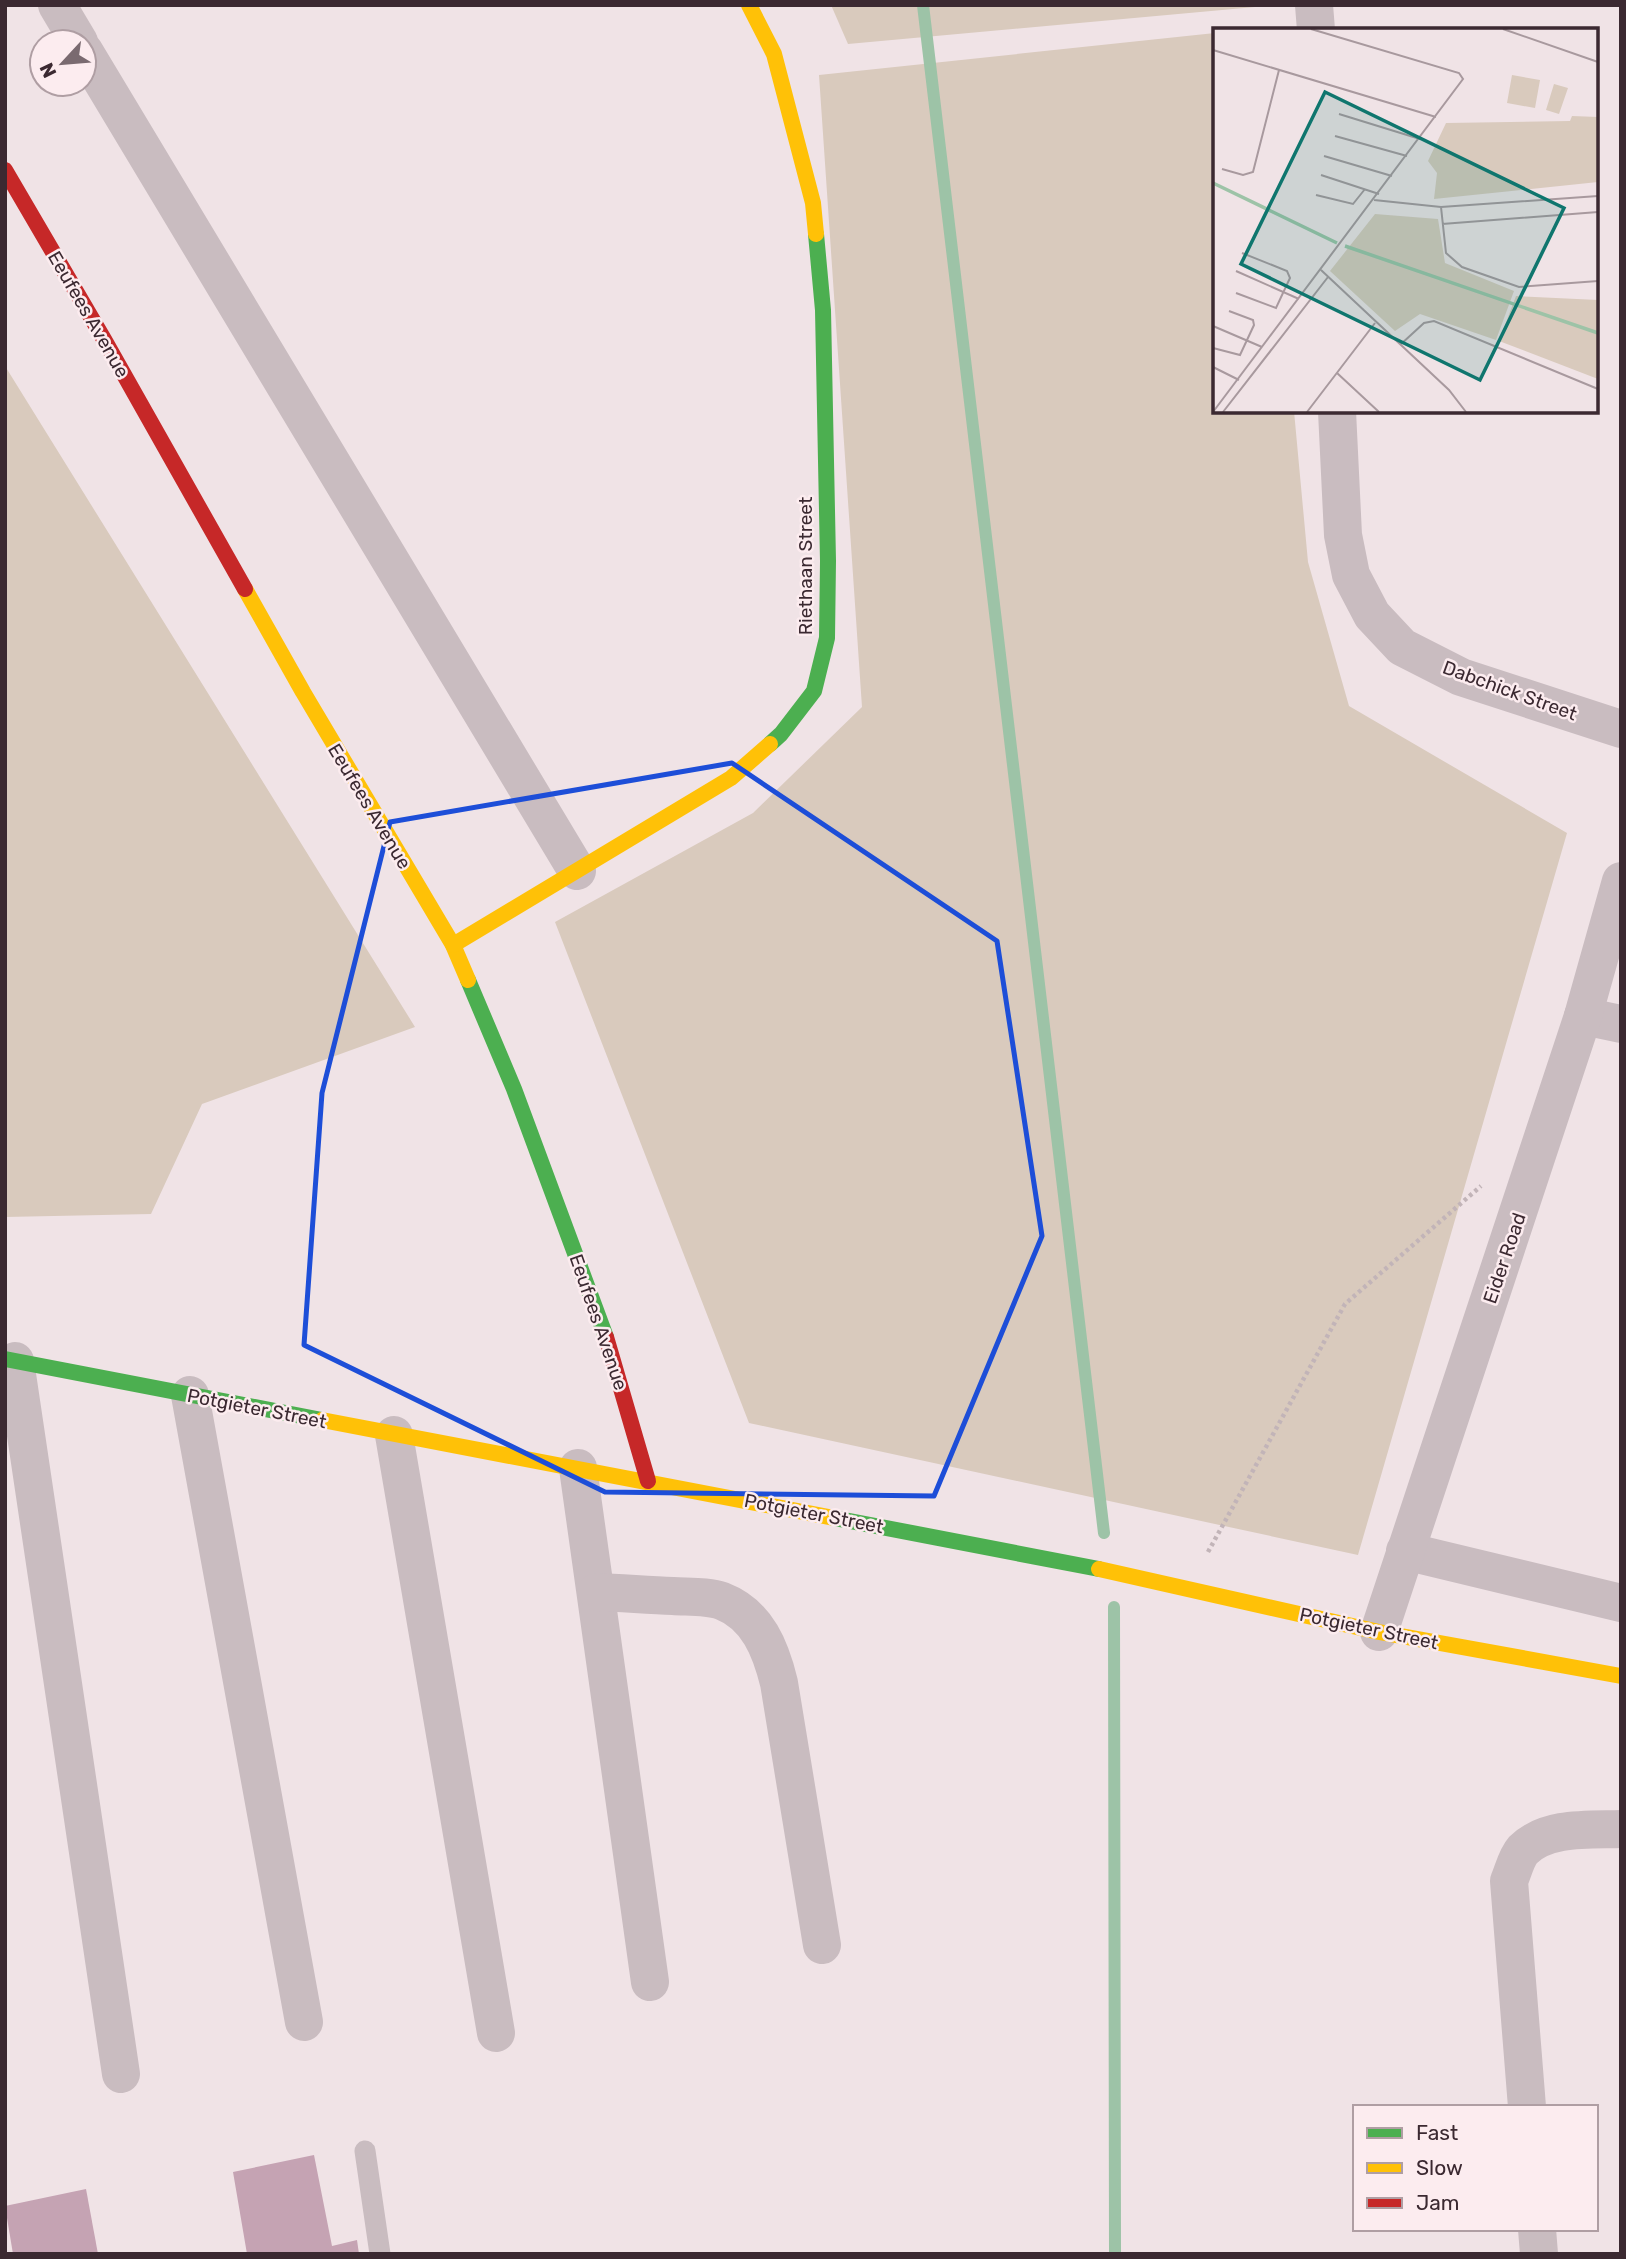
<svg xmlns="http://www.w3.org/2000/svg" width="1626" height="2259" font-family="Rubik,sans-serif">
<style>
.green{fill:#d9cabd}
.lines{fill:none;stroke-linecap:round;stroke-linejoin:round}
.stream{stroke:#9dc3a7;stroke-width:12}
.building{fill:#c5a3b3}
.path{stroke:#c2b4b8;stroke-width:4.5;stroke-dasharray:3.5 3.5;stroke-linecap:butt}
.lane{stroke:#c9bcc0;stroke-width:21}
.street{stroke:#c9bcc0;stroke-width:38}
.fast{stroke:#4caf50;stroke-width:16}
.slow{stroke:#ffc107;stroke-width:16}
.jam{stroke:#c62828;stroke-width:16}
.marked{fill:none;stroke:#1d4ed8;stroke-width:5;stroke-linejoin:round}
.labels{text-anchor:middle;stroke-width:5;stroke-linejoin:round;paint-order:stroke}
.street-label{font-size:19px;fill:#3b2931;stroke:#fcecef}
.inset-river{fill:none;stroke:#9dc3a7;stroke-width:3.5}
.inset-road{fill:none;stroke:#a8999e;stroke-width:2}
.view{fill:#0f766e;fill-opacity:0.15;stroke:#0f766e;stroke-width:3.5}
.inset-edge{fill:none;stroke:#3b2931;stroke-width:3.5}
</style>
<rect width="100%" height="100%" fill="#f0e3e6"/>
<g class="green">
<polygon points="831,5 1255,5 1255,7 848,44"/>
<polygon points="1215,33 1215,411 1294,411 1308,562 1349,706 1567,833 1358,1555 749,1423 555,922 753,813 862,707 819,75"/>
<polygon points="5,366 415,1027 202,1104 151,1214 5,1217"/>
</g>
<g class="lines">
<g class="stream">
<polyline points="923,5 1104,1533"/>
<polyline points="1114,1607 1115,2254"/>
</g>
</g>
<g class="building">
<polygon points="314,2155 332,2246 357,2240 359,2254 247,2254 233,2172"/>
<polygon points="86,2189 98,2254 13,2254 5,2206"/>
</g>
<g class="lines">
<polyline class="path" points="1208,1552 1345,1304 1481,1186"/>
<polyline class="lane" points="365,2151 380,2254"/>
<g class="street">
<polyline points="57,5 79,42"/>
<polyline points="1314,5 1316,30"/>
<polyline points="84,51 577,871"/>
<polyline points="1337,411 1343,535 1351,575 1372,615 1402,647 1461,677 1621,729"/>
<polyline points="1583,1016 1621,1024"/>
<polyline points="15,1361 121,2074"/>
<polyline points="190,1395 304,2022"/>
<polyline points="394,1435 496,2033"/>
<polyline points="578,1468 650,1982"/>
<polyline points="1405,1551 1621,1603"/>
<path d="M 597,1592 C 622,1593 648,1595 673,1596 C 689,1597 708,1596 722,1601 C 758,1615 771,1650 779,1683 L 822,1945"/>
<polyline points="1379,1632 1583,1016 1621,881"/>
<path d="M 1527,2107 L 1509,1881 C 1513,1872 1516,1858 1523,1850 C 1547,1826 1590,1830 1621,1829"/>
<polyline points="1537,2229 1539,2254"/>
</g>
<g class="fast">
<polyline points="770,744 781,734 814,691 827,638 828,561 823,310 816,234"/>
<polyline points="468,980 514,1089 606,1337"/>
<polyline points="5,1359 322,1420"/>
<polyline points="834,1518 1099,1569"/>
</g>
<g class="slow">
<polyline points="749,5 774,54 813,203 816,234"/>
<polyline points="245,589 303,692 453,945 468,980"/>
<polyline points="453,945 731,778 770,744"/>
<polyline points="322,1420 834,1518"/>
<polyline points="1099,1569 1379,1632 1621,1676"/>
</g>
<g class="jam">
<polyline points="5,170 105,341 245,589"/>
<polyline points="606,1337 648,1481"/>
</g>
</g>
<path class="marked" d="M 732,763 L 997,941 L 1042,1236 L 934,1496 L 605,1492 L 304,1345 L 322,1093 L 390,822 Z"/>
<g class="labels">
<g class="street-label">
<text transform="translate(89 314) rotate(60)" y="7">Eeufees Avenue</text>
<text transform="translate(805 566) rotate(-90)" y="7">Riethaan Street</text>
<text transform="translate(1510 690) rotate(20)" y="7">Dabchick Street</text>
<text transform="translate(370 806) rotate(59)" y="7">Eeufees Avenue</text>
<text transform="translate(1504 1258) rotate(-71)" y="7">Eider Road</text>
<text transform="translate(599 1322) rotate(71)" y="7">Eeufees Avenue</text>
<text transform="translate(257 1408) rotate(11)" y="7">Potgieter Street</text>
<text transform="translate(814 1513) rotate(11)" y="7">Potgieter Street</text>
<text transform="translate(1369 1628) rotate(12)" y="7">Potgieter Street</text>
</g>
</g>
<g transform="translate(1213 28)">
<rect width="385" height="385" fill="#f0e3e6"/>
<path d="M 299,47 L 327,52 L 322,80 L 294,75 ZM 341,56 L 355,60 L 346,86 L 333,82 ZM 359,88 L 385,89 L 385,154 L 221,171 L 224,145 L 215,133 L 233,95 L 357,93 ZM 162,186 L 225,191 L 232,235 L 301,263 L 283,312 L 207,286 L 182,303 L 117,243 ZM 303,268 L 385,272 L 385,351 L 286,313 Z" fill="#d9cabd"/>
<path class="inset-river" d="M 0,155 L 124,215M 132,218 L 385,305"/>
<path class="inset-road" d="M 290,1 L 385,34M 0,22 L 223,89M 126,86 L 207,111M 122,108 L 194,128M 111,128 L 179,148M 9,141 L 30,147 L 40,144 L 66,42M 108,147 L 166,166M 103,167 L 140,176 L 152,161M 161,172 L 228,179 L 385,168M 228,179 L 233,225 L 249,239 L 306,259 L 385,253M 229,196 L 385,184M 108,242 L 236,362 L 253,384M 23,243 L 86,271M 23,265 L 63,280 L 77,250 L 74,243 L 29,225M 0,298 L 49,319M 187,317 L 211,295 L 221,293 L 385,361M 0,320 L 27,327 L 41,297 L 40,292 L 16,283M 0,339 L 26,352M 124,345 L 166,384M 0,384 L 250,51 L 246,45 L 98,1M 10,384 L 115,249M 94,384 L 162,295"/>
<path class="view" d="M 112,64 L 351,180 L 267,352 L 28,236 Z"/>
<rect width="385" height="385" class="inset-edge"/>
</g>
<rect width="1626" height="2259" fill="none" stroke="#3b2931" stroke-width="14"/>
<rect x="1353" y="2105" width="245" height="126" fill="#fcecef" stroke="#af9ea3" stroke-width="2"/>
<rect x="1367" y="2128" width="35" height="10" fill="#4caf50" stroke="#af9ea3" stroke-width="2"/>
<text x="1416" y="2140" font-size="21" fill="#3b2931">Fast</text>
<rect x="1367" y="2163" width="35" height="10" fill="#ffc107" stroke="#af9ea3" stroke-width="2"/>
<text x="1416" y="2175" font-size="21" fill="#3b2931">Slow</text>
<rect x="1367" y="2198" width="35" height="10" fill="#c62828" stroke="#af9ea3" stroke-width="2"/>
<text x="1416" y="2210" font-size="21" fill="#3b2931">Jam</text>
<g transform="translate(63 63) rotate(244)"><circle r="33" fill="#fcecef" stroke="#af9ea3" stroke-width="2"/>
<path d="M0-5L12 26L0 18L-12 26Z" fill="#7a6a70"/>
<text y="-10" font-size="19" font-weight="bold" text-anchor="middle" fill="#3b2931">N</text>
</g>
</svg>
